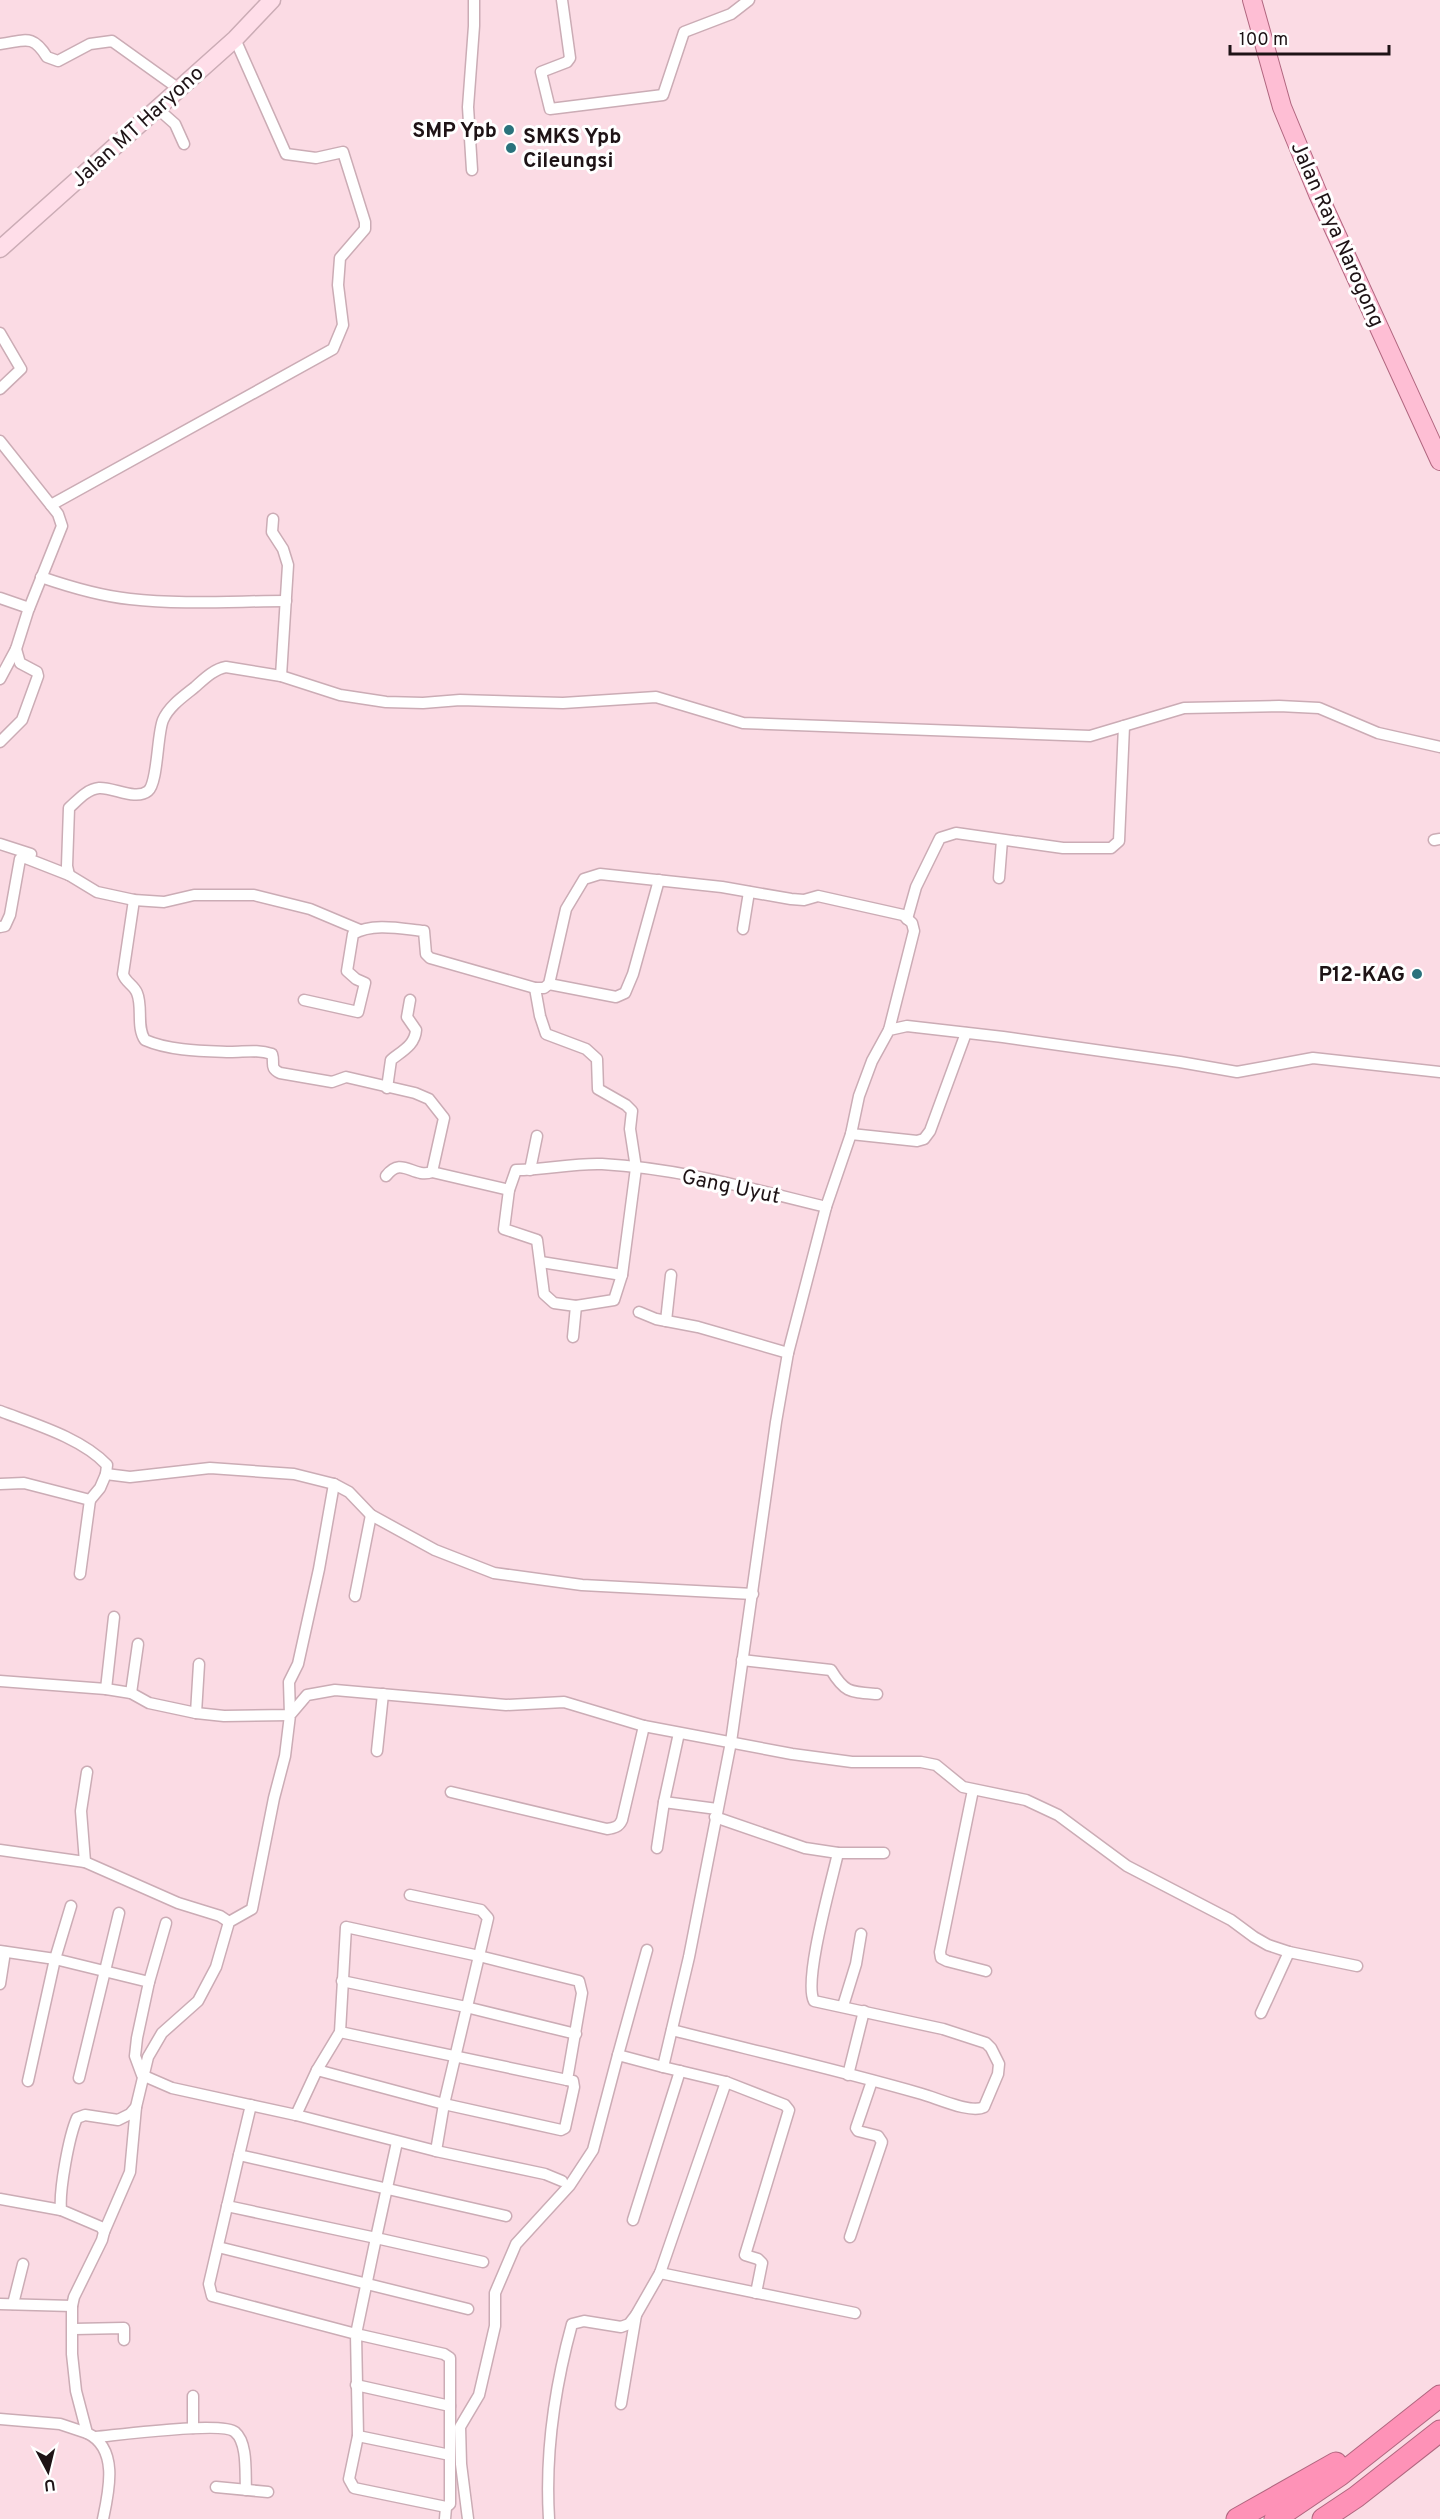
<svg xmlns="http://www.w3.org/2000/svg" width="1440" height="2519" font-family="Overpass,sans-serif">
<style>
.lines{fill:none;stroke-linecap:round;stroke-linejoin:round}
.minor-casing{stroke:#cbacb5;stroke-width:13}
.secondary-casing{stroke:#cbacb5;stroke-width:19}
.primary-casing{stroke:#b0667f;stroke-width:20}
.motorway-casing{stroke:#b0667f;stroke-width:23}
.minor{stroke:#fff;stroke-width:10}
.secondary{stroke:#ffdee9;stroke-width:16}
.primary{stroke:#febed4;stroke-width:18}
.motorway{stroke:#fe92b7;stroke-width:21}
.poi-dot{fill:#2a727c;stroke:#fff;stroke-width:2}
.labels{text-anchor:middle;stroke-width:6;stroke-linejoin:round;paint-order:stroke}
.street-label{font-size:21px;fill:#1e1316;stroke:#fff}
.poi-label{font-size:21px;font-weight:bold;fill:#1e1316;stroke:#fff;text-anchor:end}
</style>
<rect width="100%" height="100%" fill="#fbdbe4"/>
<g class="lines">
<g class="minor-casing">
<g id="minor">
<polyline points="562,0 570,58 567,62 541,72 550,109 663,95 684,32 731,14 749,0"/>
<path d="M 0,44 C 25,41 32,33 47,57 L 58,61 L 90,44 L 112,41 L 179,89"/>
<polyline points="158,109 175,124 184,144"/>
<polyline points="472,170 468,107 474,26 474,0"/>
<polyline points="0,333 21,369 0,389"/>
<polyline points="0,441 58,514 62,526 28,611 16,649 0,679"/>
<polyline points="51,505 333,349 343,325 338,285 340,258 365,229 365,222 343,152 316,158 286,154 235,39"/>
<polyline points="273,519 272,532 283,549 288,565 281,676"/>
<path d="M 41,577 C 70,587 101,596 130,599 C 182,605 235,601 286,601"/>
<polyline points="0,598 29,608"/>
<polyline points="0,742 22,720 38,676 37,672 20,663 16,649"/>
<polyline points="1434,840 1440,839"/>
<polyline points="0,844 31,854"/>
<path d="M 69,875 L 67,866 L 69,808 C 77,801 87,789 99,788 C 113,787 136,801 148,791 C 158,783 157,734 163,720 C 169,706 184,696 195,687 C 204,679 214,669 226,667 L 281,676 L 340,695 L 386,702 L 423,703 L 460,700 L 563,703 L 656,697 L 743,723 L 1090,736 L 1184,708 L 1279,706 L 1319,708 L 1378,733 L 1440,747"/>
<polyline points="999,878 1002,840"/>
<path d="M 134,900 L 123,974 C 125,982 134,985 137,993 C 143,1007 136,1027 145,1040 C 170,1051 203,1051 230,1052 C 245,1052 257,1049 272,1054 C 275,1063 269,1068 280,1073 L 332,1082 L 346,1077 L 415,1093 L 429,1099 L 444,1118 L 432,1172 L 509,1190"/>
<polyline points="907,919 916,887 940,838 956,833 1063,848 1111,848 1119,841 1124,726"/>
<polyline points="0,927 5,926 10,915 20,859 23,857 69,875 97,892 134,900 164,902 194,895 254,895 310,909 360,930"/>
<polyline points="743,929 749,892"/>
<polyline points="549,984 616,997 625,993 633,974 659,880"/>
<polyline points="535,988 540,1016 546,1034 586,1049 597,1059 598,1089 626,1105 632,1111 630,1129 636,1168 622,1275 541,1262"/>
<path d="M 304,1000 L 358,1012 L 365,983 L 356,979 L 347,971 L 353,934 C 373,922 403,929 424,931 L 426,954 L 430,958 L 535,988 L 544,988 L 549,984 L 566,909 L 584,879 L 600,874 L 722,887 L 791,899 L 804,900 L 818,896 L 903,915 L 912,923 L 914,931 L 889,1030"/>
<path d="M 387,1088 L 391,1060 C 402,1051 415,1045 416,1030 L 407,1017 L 410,1000"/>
<polyline points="851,1134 917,1141 924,1139 930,1131 966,1033"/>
<polyline points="530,1170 537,1136"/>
<path d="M 386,1176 C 402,1155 413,1179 432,1172"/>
<polyline points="576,1306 614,1300 622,1275"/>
<polyline points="639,1312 656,1319 698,1327 788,1353"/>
<polyline points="666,1321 671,1275"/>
<path d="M 573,1337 L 576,1306 L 554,1303 L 544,1294 L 537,1240 L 504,1229 L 509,1190 L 516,1170 C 546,1170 571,1163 602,1164 C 678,1168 752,1189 826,1207"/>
<path d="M 0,1411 C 34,1424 82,1438 107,1465 L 106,1474"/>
<polyline points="0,1484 24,1483 90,1500 100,1488 106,1474 130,1477 210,1468 294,1474 334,1484 349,1492 371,1515 435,1550 494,1573 582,1585 753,1594"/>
<polyline points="80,1574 90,1500"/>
<polyline points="355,1596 371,1515"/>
<path d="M 742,1660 L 831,1670 C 845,1693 850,1692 877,1694"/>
<polyline points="0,1681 106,1689 131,1693 149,1703 196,1713 224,1716 290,1715 289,1682 298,1664 319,1569 334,1484"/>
<polyline points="106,1689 114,1617"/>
<polyline points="131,1693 138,1644"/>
<polyline points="196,1713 199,1664"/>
<polyline points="377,1751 383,1694"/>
<polyline points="973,1790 940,1952 941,1958 947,1961 986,1971"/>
<path d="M 451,1792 L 607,1829 C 614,1828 619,1827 622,1820 L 644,1726"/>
<polyline points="664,1802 679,1733"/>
<polyline points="715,1817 805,1848 838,1853 884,1853"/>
<polyline points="657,1848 664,1802 717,1809"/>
<polyline points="0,1850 85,1862 178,1903 220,1916 229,1922"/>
<polyline points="85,1862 81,1811 87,1772"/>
<polyline points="0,1951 55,1959 149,1982 137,2038 135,2056 142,2075 172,2088 296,2115 436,2151 545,2174 562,2181"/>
<polyline points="342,1981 466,2007 576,2034"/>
<polyline points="149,1982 166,1923"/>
<polyline points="0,1984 5,1952"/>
<polyline points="843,2006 856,1964 861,1934"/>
<polyline points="1261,2013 1289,1952"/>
<path d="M 672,2030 C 755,2051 839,2070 922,2094 C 937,2098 971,2114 984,2107 L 998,2074 L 999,2064 L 991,2048 L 986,2043 L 943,2029 L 814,2001 C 803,1981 832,1880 838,1853"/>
<polyline points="340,2032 567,2080"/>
<polyline points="618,2055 647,1950"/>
<polyline points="317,2070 444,2104 488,1918 481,1910 410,1895"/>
<polyline points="848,2075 864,2011"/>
<polyline points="79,2078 119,1913"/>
<polyline points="28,2081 55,1959 71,1906"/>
<polyline points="251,2105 239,2155 506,2216"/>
<polyline points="296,2115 317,2070 340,2032 346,1927 479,1956 579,1981 582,1993 567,2080 573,2081 574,2087 565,2128 561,2130 444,2104 436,2151"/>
<polyline points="239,2155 209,2284 212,2296 356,2334 444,2354 450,2358 450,2504 446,2507 354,2488 349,2479 358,2436 356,2334 376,2238 483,2262"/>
<polyline points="0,2199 61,2210"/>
<polyline points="227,2206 376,2238 397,2142"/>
<polyline points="633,2220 680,2071"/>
<polyline points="104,2232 130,2172 136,2107"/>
<polyline points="850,2237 882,2142 878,2136 858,2131 856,2128 872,2081"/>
<polyline points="218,2247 468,2309"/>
<polyline points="660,2273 855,2313"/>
<polyline points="756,2293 762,2263 758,2259 745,2255 789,2110 785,2105 726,2082 663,2067 689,1957 731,1742 776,1422 788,1353 826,1207 851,1134 859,1096 872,1061 889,1030 907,1026 1003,1037 1180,1062 1237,1072 1313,1058 1440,1072"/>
<polyline points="0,2304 72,2306"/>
<polyline points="13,2304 23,2264"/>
<polyline points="74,2329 124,2328 124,2340"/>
<polyline points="356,2385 450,2406"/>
<polyline points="621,2404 636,2315"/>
<polyline points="0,2419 60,2424 87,2433"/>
<polyline points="193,2428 193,2396"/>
<polyline points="358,2436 450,2455"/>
<path d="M 96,2437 C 118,2435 223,2421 235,2432 C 248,2443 245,2473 246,2490"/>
<polyline points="216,2487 268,2492"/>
<path d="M 103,2519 C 109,2491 119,2448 87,2433 L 76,2391 L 72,2354 L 72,2306 L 74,2297 L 102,2240 L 104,2232 L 101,2227 L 61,2210 C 59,2190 69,2136 77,2118 L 85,2115 L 118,2120 L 130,2114 L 136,2107 L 148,2057 L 162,2033 L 198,2001 L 216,1967 L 229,1922 L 252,1909 L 274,1798 L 285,1756 L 290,1715 L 307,1695 L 335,1690 L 506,1705 L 564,1702 L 644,1726 L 792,1754 L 852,1762 L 921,1762 L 936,1765 L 963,1787 L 1026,1800 L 1058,1815 L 1127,1866 L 1231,1920 L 1254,1937 L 1268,1945 L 1289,1952 L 1357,1966"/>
<polyline points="445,2519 446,2507"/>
<polyline points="468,2519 461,2464 460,2427 479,2395 495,2326 495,2293 516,2244 570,2185 593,2150 618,2055 663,2067"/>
<path d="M 549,2519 C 545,2454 555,2386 572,2324 L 584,2321 L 621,2327 L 629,2324 L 636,2315 L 660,2273 L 726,2082"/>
</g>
</g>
<g class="secondary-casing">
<polyline id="secondary" points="0,249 235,39 272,0"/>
</g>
<g class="primary-casing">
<polyline id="primary" points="1252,0 1282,107 1318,194 1440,461"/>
</g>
<g class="motorway-casing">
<g id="motorway">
<polyline points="1237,2519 1336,2463"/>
<polyline points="1275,2519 1340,2475 1440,2396"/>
<polyline points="1323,2519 1356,2497 1440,2431"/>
</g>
</g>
<use href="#minor" class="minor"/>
<use href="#secondary" class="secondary"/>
<use href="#primary" class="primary"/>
<use href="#motorway" class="motorway"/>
</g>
<g class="poi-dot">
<circle cx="509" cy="130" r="6"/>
<circle cx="511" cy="148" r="6"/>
<circle cx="1417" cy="974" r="6"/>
</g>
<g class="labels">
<g class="street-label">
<text transform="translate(137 126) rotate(-42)" y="7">Jalan MT Haryono</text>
<text transform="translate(1338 234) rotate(66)" y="7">Jalan Raya Narogong</text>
<text transform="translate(731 1186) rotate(12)" y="7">Gang Uyut</text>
</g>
<g class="poi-label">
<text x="497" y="137">SMP Ypb</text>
<text x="523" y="143" text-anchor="start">SMKS Ypb<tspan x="523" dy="24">Cileungsi</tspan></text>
<text x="1405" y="981">P12-KAG</text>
</g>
</g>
<g transform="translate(48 2471) rotate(173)" stroke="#ffffff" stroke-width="4.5" paint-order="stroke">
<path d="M0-4.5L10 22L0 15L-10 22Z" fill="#1e1316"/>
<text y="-9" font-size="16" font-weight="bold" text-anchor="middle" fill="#1e1316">U</text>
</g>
<path d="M1230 45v9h159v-9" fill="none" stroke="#1e1316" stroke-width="3"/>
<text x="1239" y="45" font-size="18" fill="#1e1316" stroke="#ffffff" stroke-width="4.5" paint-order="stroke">100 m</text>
</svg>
